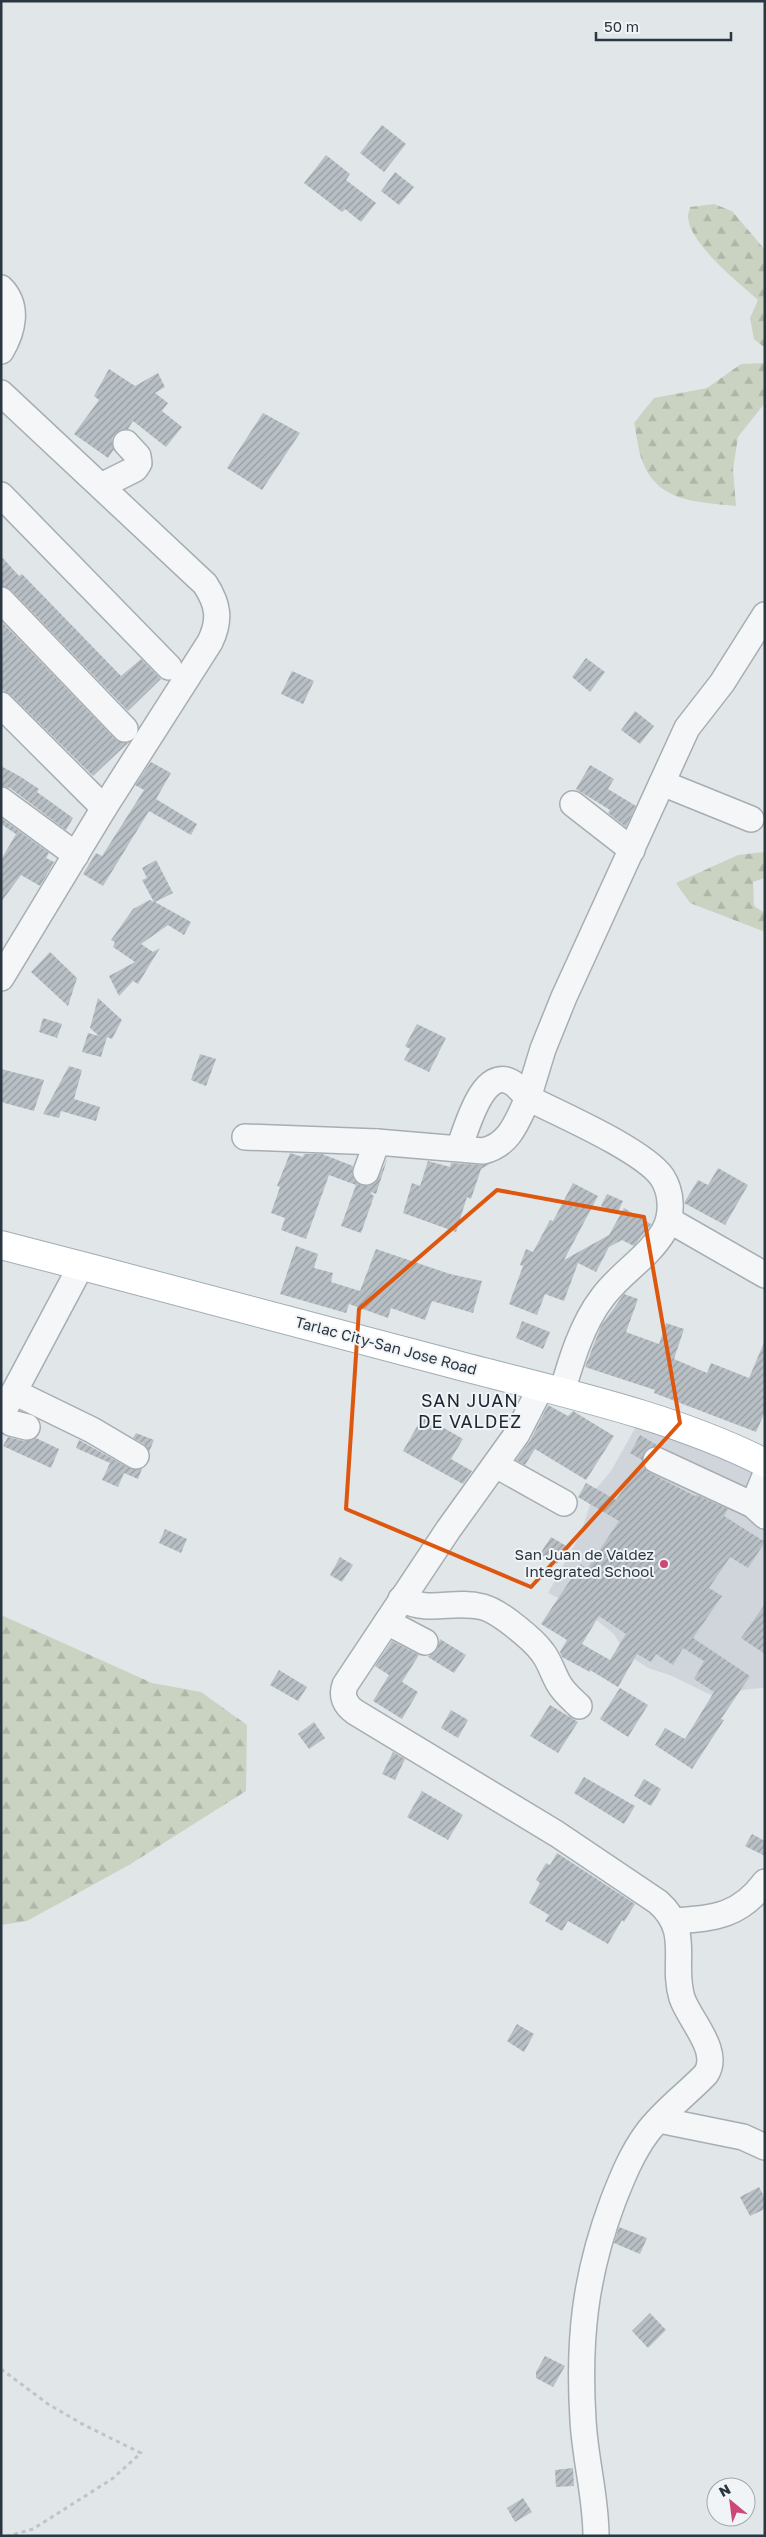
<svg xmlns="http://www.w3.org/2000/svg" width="766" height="2537" font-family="'Golos Text',sans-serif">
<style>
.built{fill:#cfd5db}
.forest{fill:url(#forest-firs)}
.building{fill:url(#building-hatch);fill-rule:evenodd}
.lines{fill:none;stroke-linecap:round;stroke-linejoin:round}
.minor-casing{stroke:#a6aeb3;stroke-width:28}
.major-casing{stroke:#a0acb5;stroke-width:30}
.path{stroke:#bfc4c8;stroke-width:3;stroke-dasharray:4 4;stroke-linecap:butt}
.minor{stroke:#f4f6f8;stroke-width:25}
.major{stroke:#fff;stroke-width:28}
.marked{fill:none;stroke:#de570f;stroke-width:4;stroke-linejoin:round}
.poi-dot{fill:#cc4875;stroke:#f1f4f7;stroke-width:2}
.labels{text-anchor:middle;stroke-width:4;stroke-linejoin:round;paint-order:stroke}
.street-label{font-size:15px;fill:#2a3641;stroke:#f1f4f7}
.poi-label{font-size:15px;fill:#2a3641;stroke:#f1f4f7;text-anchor:end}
.quarter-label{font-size:18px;letter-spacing:1px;fill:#1c2732;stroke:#f1f4f7}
</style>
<defs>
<pattern id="forest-firs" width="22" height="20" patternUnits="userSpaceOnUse" patternTransform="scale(1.25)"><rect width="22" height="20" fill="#cad3c2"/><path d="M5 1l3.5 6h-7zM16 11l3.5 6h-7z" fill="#aeb6a8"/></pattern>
<pattern id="building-hatch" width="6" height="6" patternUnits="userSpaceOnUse" patternTransform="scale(1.25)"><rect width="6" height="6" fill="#b8c0c6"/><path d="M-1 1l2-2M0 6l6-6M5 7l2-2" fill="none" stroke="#969da2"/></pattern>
</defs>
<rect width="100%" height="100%" fill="#e1e6e9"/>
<polygon class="built" points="638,1423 713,1451 765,1479 765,1688 749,1689 713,1696 672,1676 648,1668 625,1653 614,1634 585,1611 548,1593 580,1535 595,1490 611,1471"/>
<g class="forest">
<path d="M 714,204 L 732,211 L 765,250 L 765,348 L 754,339 L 750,318 L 758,300 C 739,283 691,245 688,218 C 687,215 690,210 690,207 Z"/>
<path d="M 765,363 L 765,403 L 738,437 L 733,469 L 736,506 C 700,502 660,503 644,465 C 638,453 637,436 634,423 L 654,398 L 707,388 L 741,364 Z"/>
<polygon points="765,852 765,878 753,882 754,906 765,913 765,932 690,903 676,883 738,855"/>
<polygon points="1,1615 152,1683 201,1692 247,1725 246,1791 129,1865 27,1921 1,1925"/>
</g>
<g class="building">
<polygon points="382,125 406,144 384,172 360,153"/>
<polygon points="326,155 350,174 346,180 376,203 361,222 345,209 342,212 304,183"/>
<polygon points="395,172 414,187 399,205 381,191"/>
<polygon points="109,369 135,386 158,373 165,387 155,393 168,403 162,411 182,427 166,447 133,421 128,429 116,433 112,439 114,449 108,458 74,434 99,400 94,396"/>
<polygon points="263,413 300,433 262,490 227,468"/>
<polygon points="1,556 19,576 22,574 121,676 141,659 161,679 128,711 11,590 1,586"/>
<polygon points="3,623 115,739 128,743 93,776 11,695 1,689"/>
<polygon points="586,658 605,672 590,692 572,677"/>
<polygon points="292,671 314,681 303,704 281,694"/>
<polygon points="635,711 654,726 640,744 621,730"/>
<polygon points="151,762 171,773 156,799 197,824 191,835 149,811 103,886 83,874 96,853 102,856 144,790 135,785"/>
<polygon points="590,765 614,779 608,789 636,806 626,827 608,813 610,810 576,789"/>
<polygon points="1,766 21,777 39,789 37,792 73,818 66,830 10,788 1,786"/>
<polygon points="1,818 49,853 46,858 54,862 40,886 21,875 1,902 1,860 16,834 1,824"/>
<polygon points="156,860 173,893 155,902 191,922 184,935 168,925 141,944 153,952 160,948 138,984 133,981 119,996 109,976 135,962 113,947 115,942 111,940 133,909 150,900 154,902 142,880 147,878 142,868"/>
<polygon points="50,952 77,978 68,1006 31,972"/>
<polygon points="98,998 122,1020 112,1039 107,1037 101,1057 82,1052 88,1033 99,1036 90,1028"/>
<polygon points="43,1018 62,1024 57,1038 39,1032"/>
<polygon points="417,1024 446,1038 429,1072 404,1060 410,1049 405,1046"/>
<polygon points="200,1054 216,1059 206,1086 191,1080"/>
<polygon points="69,1066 82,1070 74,1099 100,1107 96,1121 61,1111 59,1118 43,1114"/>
<polygon points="1,1069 44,1080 34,1111 1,1102"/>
<polygon points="290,1153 303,1157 304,1154 322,1154 353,1166 352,1174 355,1181 361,1185 368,1186 375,1183 379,1177 388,1157 376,1194 371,1192 371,1194 374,1196 361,1233 341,1226 356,1185 329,1175 306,1239 281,1230 285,1218 271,1213 280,1187 277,1186"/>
<polygon points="428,1161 450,1167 451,1163 482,1165 491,1163 481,1169 471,1199 467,1197 456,1232 403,1213 412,1183 420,1186"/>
<polygon points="718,1168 748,1185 725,1225 684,1203 698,1180 708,1185"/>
<polygon points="573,1183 598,1196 564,1260 609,1235 624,1208 651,1224 634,1246 622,1240 609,1247 596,1272 578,1263 564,1301 545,1294 537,1315 509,1304 523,1266 520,1265 526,1249 533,1252 550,1220 553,1221"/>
<polygon points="607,1194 623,1201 617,1214 601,1206"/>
<polygon points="296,1246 318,1254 314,1268 333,1273 331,1282 360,1291 376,1249 450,1274 482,1281 473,1313 432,1301 425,1320 391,1308 388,1318 349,1304 346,1313 280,1294"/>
<polygon points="624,1294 638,1299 626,1332 659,1344 666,1323 684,1329 674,1359 707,1373 711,1363 749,1378 765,1340 765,1412 756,1432 654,1393 655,1390 585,1367 601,1326"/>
<polygon points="522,1321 550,1332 543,1349 516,1338"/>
<polygon points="548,1405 568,1416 573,1411 614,1436 586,1480 535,1449 525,1465 516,1460 530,1441"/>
<polygon points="423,1416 463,1439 451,1459 472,1471 463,1484 403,1451"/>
<polygon points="136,1433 154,1440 149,1452 144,1444 133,1438"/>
<polygon points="640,1435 657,1445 647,1449 642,1460 630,1453"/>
<polygon points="8,1437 24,1441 36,1438 59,1449 51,1468 3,1446"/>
<polygon points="79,1440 129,1468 142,1469 138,1479 124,1473 118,1487 102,1480 110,1463 76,1448"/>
<path d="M 642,1461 L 644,1468 L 650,1473 L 695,1496 L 697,1495 L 728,1509 L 724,1516 L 765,1542 L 748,1568 L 730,1557 L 709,1588 L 722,1596 L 693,1638 L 750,1676 L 721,1719 L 724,1720 L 692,1769 L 655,1745 L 665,1728 L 685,1739 L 714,1692 L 694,1679 L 704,1661 L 683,1648 L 673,1665 L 656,1654 L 651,1662 L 637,1654 L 618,1687 L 590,1670 L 590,1672 L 562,1657 L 560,1652 L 567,1640 L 541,1624 L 581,1564 L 587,1569 L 619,1521 L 578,1497 L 586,1483 L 616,1500 ZM 599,1616 L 626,1634 L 610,1660 L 582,1644 Z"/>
<polygon points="165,1529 187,1539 181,1553 159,1543"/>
<polygon points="551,1537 568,1547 557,1564 540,1554"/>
<polygon points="340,1557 353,1565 342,1582 330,1575"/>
<polygon points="765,1604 765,1654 741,1638"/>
<polygon points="440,1639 466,1655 454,1673 428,1657 437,1649"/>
<polygon points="392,1641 419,1655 402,1682 418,1692 402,1719 373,1701 389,1675 375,1666"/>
<polygon points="279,1670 307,1687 298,1701 270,1685"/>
<polygon points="620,1688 648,1705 628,1737 600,1719"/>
<polygon points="550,1705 578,1722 558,1753 530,1736"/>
<polygon points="451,1710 468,1720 458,1738 441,1728"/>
<polygon points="314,1722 325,1738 309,1749 298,1734"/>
<polygon points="393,1752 405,1759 395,1780 382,1774"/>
<polygon points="584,1777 635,1806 624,1824 574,1793"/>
<polygon points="644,1779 661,1789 651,1806 634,1796"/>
<polygon points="422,1791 463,1815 448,1840 407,1817"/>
<polygon points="752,1834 765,1841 765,1856 745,1846"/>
<polygon points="557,1853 635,1904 624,1922 622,1920 608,1944 568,1921 562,1931 545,1921 549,1915 529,1903 540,1883 536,1880 546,1863 550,1865"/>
<polygon points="517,2024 534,2034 524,2052 507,2041"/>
<polygon points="759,2187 765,2198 765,2209 750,2216 740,2197"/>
<polygon points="619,2227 647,2238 640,2254 614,2243"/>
<polygon points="650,2313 666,2330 648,2348 632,2331"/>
<polygon points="545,2356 565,2366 553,2387 536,2378 536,2372"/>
<polygon points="573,2468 574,2486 556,2487 555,2470"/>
<polygon points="523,2498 532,2512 515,2522 507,2508"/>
</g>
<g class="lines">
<g class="minor-casing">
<g id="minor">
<path d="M 1,288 C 19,306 13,331 1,351"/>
<path d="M 1,393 L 205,584 C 218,604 221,619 210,642 L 104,808 L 1,978"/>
<polyline points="101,486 135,469 139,463 138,456 126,443"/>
<polyline points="1,495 169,667"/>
<polyline points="1,600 125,729"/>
<polyline points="1,705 104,808"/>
<polyline points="662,783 751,819"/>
<polyline points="1,800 76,855"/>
<polyline points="573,804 632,850"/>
<path d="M 245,1137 L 377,1142 L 483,1151 C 510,1145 517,1121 528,1098 C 523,1093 517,1085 511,1082 C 482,1066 466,1131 459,1148"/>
<polyline points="366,1172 377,1142"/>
<polyline points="669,1220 765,1275"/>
<polyline points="81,1266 14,1392 92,1430 136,1456"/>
<path d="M 541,1387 L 517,1434 L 448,1530 L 345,1685 C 341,1696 345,1705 355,1712 L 557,1834 L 658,1902 C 692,1932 671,1962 682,1998 C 690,2021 721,2051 706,2074 C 687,2094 663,2111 647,2133 C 632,2153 622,2178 613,2201 C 585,2276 578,2339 583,2420 C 585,2459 596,2497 596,2536"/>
<polyline points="14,1392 4,1410 5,1417 11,1423 27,1427"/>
<path d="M 562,1392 C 571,1361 582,1324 602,1298 C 620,1273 648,1258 664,1231 C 673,1215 672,1192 662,1177 C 643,1150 560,1114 528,1098 L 543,1049 L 564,997 L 687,728 L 722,683 L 765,615"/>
<polyline points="656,1460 753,1505 765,1516"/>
<polyline points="496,1465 564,1503"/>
<polyline points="753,1505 765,1476"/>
<path d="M 401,1599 C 431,1614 452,1599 483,1607 C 499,1611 534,1640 543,1653 C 550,1662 553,1674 559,1684 C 564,1693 572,1699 579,1706"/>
<polyline points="387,1622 425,1642"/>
<path d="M 674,1921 C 714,1918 739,1917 765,1882"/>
<polyline points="659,2120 743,2137 765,2147"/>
</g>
</g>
<g class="major-casing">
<path id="major" d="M 1,1245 C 152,1284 303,1324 453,1364 C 558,1392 668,1414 765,1463"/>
</g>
<polyline class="path" points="1,2369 48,2404 84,2425 141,2453 112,2479 33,2529 8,2536"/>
<use href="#minor" class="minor"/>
<use href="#major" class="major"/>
</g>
<path class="marked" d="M 497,1190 L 644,1217 L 680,1423 L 531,1587 L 346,1509 L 359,1309 Z"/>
<circle class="poi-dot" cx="664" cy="1564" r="5"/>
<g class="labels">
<g class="street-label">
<text transform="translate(386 1346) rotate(15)" y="5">Tarlac City-San Jose Road</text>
</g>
<g class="poi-label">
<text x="654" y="1560">San Juan de Valdez<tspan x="654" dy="17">Integrated School</tspan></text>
</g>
<g class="quarter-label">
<text x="470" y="1407">SAN JUAN<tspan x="470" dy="21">DE VALDEZ</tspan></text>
</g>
</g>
<rect width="766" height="2537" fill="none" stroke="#2a3641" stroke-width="5"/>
<g transform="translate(731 2502) rotate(331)"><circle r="24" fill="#f1f4f7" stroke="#a1a8ae"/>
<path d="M0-4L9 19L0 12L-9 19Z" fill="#cc4875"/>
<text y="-8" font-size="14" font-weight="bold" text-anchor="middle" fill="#2a3641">N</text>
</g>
<path d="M596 32v8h135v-8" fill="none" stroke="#2a3641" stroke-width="2.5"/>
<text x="604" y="32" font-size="15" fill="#2a3641" stroke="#f1f4f7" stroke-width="4" paint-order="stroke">50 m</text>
</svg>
